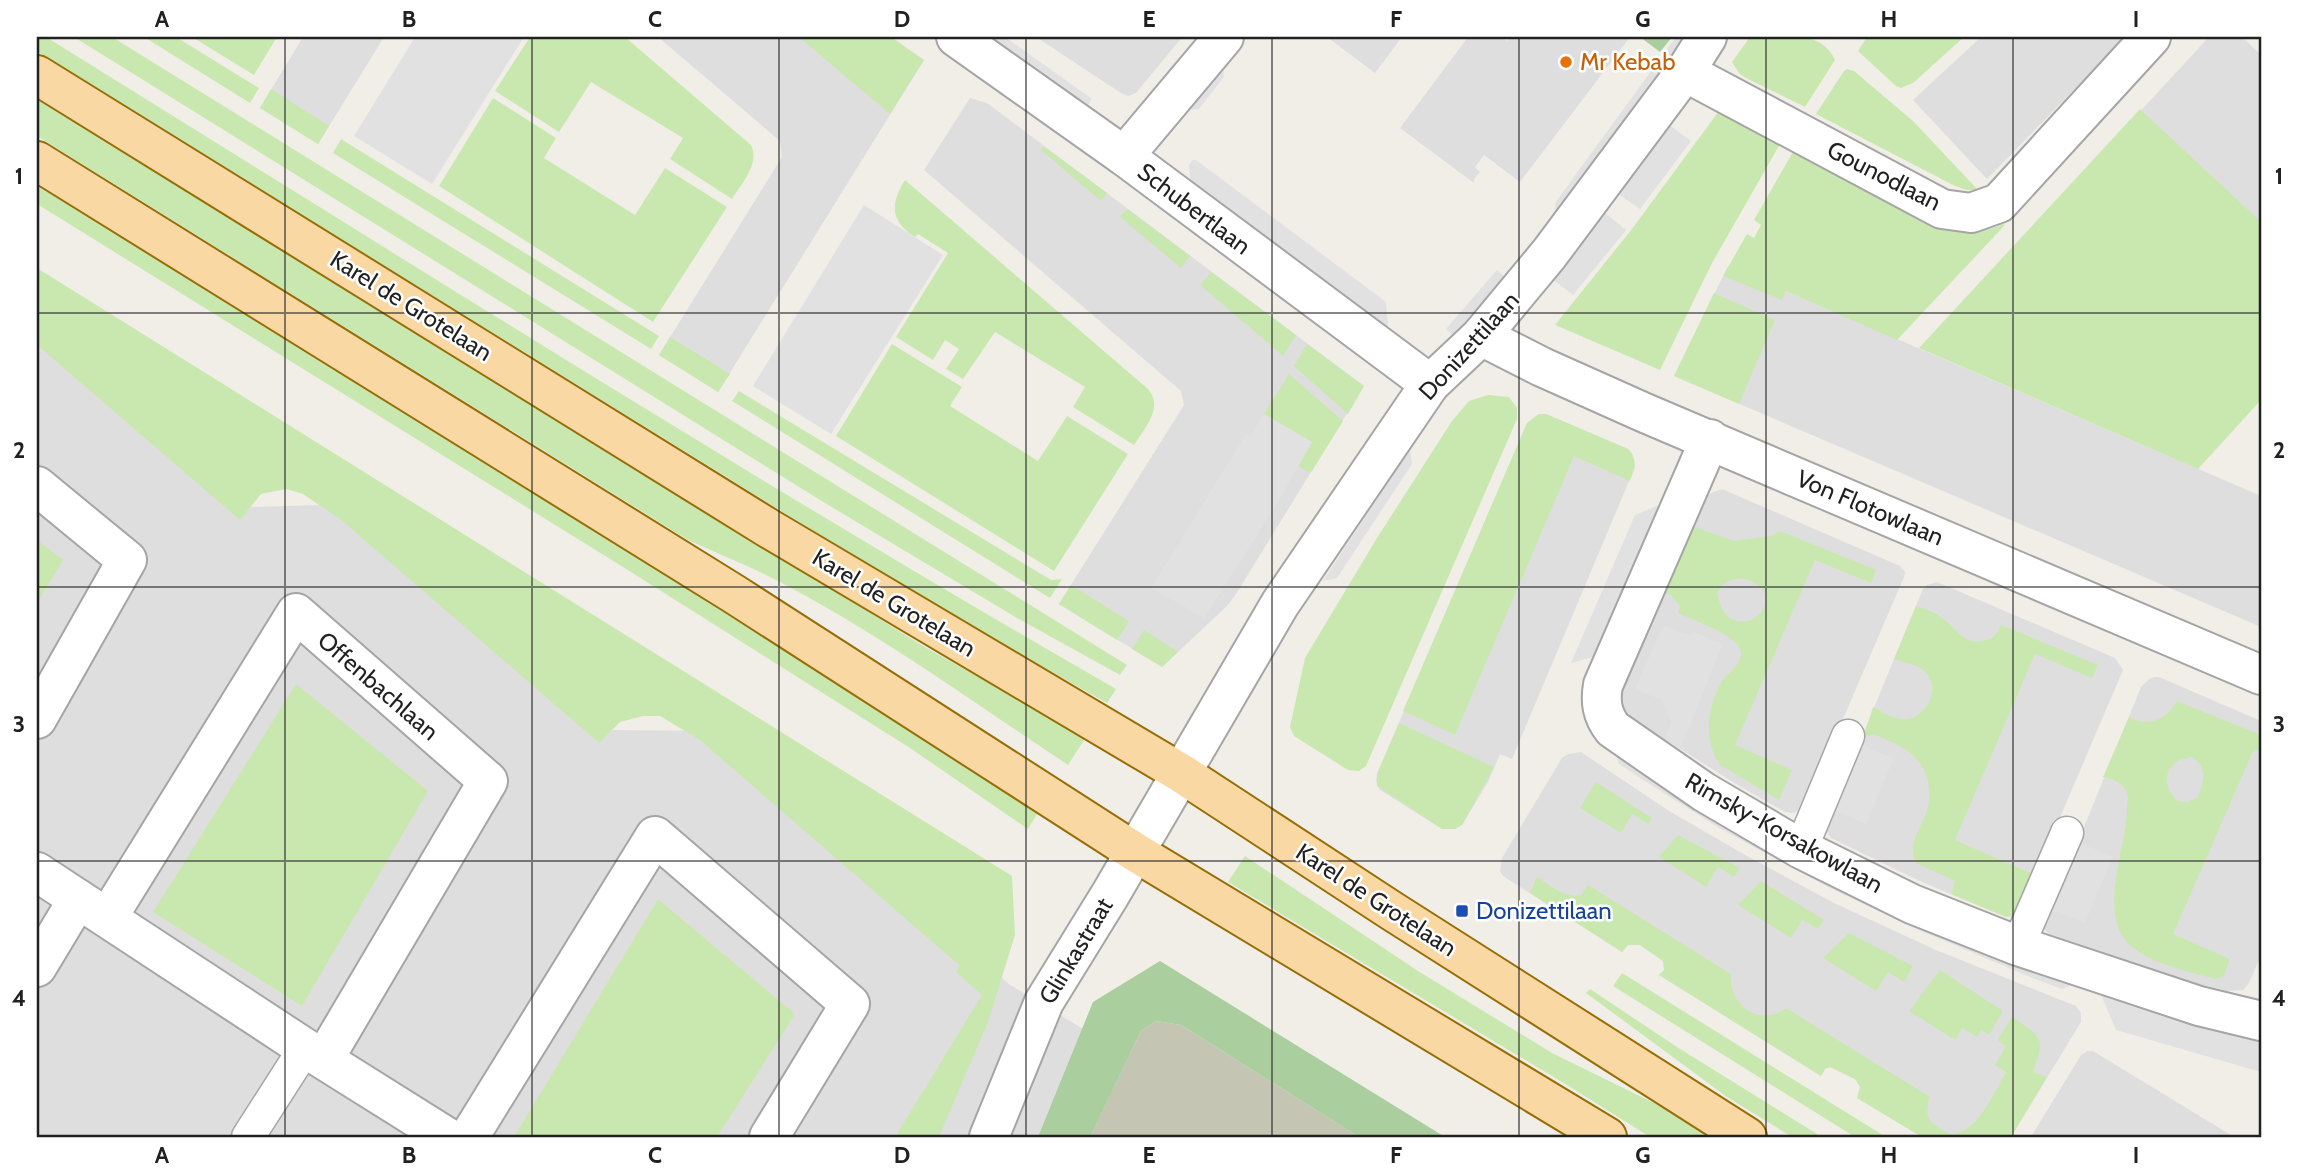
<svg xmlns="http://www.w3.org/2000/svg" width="2298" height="1174" font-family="Cabin,sans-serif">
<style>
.residential{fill:#dfdede}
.construction{fill:#c4c5b3}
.grass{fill:#c9e8b0;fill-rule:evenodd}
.forest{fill:#aace9e}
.parking{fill:#e1e1e1}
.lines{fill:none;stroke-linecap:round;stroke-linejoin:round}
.pedestrian-casing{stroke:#a5a5a5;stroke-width:35}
.minor-casing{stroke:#a5a5a5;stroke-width:42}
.tertiary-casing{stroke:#a5a5a5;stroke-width:42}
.primary-casing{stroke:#976e06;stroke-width:42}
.pedestrian{stroke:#fff;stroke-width:32}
.minor{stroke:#fff;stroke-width:38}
.tertiary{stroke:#fff;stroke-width:38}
.primary{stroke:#f9d8a4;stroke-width:38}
.grid{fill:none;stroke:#212121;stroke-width:2;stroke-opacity:0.55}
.food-dot{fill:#e8710a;stroke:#fff;stroke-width:2.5}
.transit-dot{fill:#1a4fb4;stroke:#fff;stroke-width:2.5}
.labels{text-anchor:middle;stroke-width:5;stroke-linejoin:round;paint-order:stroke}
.food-label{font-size:24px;fill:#c56008;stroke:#fff;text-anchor:start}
.street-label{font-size:24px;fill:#212121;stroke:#fff}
.transit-label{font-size:24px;fill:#164399;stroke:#fff;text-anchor:start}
.neatline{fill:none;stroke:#212121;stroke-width:2.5}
.grid-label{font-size:23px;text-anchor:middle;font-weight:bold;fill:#212121}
</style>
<rect width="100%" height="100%" fill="#f1eee8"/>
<g class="residential">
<polygon points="303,37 384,37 318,144 260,108"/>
<polygon points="658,37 891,37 924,60 718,392 659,355 782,157 780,141"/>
<polygon points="1036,37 1182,37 1136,93 1128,96 1121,93"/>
<polygon points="1327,37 1402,37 1375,73"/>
<polygon points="1468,37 1501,37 1507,41 1511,37 1630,37 1520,182 1484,155 1475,167 1480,172 1474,179 1474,183 1400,128"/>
<polygon points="1981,37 2125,37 1987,179 1913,100"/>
<polygon points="2209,37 2242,37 2261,55 2261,236 2134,118"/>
<polygon points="970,98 987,103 1364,386 1236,594 1227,606 1162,667 1059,604 1184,405 1181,391 924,170"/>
<polygon points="1728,266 2261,496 2261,627 1674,376"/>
<polygon points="37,323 251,507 351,504 611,730 713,731 1009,984 1261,1137 37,1137"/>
<polygon points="1539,414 1546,414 1628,449 1632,453 1635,467 1512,759 1500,754 1488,782 1462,825 1455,829 1442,829 1380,790 1376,781 1377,774 1527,423"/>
<polygon points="1722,489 1900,566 1905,572 1904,577 1806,805 1794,813 1785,812 1736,784 1636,721 1625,711 1621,699 1624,684 1703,499 1711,493"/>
<polygon points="1937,582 2115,658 2123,670 2020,911 2012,917 2006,917 1924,883 1831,838 1826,830 1859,744 1923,589 1927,585"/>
<polygon points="2154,677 2159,677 2261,721 2261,955 2249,983 2243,990 2227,991 2187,981 2049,934 2043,928 2141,687 2149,679"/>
<polygon points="1581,752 1669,811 1747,856 1834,903 1936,950 2076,1006 2081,1013 2081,1022 2011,1137 1922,1137 1857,1098 1860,1087 1855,1079 1830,1067 1825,1069 1821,1076 1659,975 1664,970 1663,961 1640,945 1628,945 1622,952 1503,876 1500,871 1502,858 1562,758 1568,754"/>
<polygon points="2088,1051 2093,1051 2234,1137 2031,1137 2081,1055"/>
</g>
<polygon class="construction" points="1156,1021 1181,1025 1359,1137 1090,1137 1141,1031"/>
<g class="grass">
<path d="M 37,37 L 46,37 C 401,257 754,481 1116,689 L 1107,703 L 935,606 L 37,51 Z"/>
<polygon points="74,37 112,37 1127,665 1120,675 1017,618 825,503"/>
<polygon points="144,37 176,37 259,88 250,103"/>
<polygon points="192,37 277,37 254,75"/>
<path d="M 530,37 L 625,37 L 751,145 C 760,164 742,183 732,199 L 670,159 L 683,138 L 591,82 L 559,132 L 495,91 Z"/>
<polygon points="799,37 891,37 924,60 890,114"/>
<path d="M 1750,37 C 1779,37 1821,28 1835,60 L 1805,107 L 1744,77 L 1739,73 L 1732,62 Z"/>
<polygon points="1867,37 1964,37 1913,83 1901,88 1896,86 1858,51"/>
<polygon points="1847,69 1854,71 1913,121 1978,190 1967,190 1955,186 1816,114 1844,71"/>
<polygon points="271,89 329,126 318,144 260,108"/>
<path d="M 37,97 L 923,646 L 1086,737 L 1068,765 C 973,702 881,635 780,582 C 751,567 719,554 688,540 L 37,136 Z"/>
<polygon points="493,98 556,138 544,158 635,215 665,168 727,207 653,322 439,186"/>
<polygon points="2140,109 2261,222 2261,400 2198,469 1919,348"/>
<polygon points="1719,111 1780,144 1712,263 1660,370 1555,325 1632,229"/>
<polygon points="341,139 659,336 651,349 333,153"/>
<polygon points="1043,146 1107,193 1101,201 1041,150"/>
<path d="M 1794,150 L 1943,227 C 1964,232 1984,233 2003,224 L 2005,225 L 1897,340 L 1786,291 L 1782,300 L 1723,276 L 1747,234 L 1754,238 L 1761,225 L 1754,220 Z"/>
<path d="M 905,180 L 1148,389 C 1164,408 1145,427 1134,445 L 1073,407 L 1085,387 L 995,332 L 963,379 L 946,369 L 959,349 L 945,340 L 933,360 L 896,337 L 948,253 L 918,234 L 915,237 C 890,221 890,204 905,180 Z"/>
<polygon points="37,184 858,694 1037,814 1028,829 910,748 623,567 37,204"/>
<polygon points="1127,209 1190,256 1181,268 1120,217"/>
<polygon points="37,268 1012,876 1015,935 988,1022 939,1137 895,1137 982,995 956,972 960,966 700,740 660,716 643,716 620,722 599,743 340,519 303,494 286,489 261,494 240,520 37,345"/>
<polygon points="1211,272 1296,335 1283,356 1200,285"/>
<polygon points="1714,293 1775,320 1739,404 1674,376"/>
<polygon points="670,337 730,374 718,392 659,355"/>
<polygon points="892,344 962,387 950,406 1038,461 1067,416 1128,454 1054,571 836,436"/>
<polygon points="1307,344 1364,386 1348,414 1294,366"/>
<polygon points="1289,374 1343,421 1312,471 1308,472 1298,466 1312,442 1264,414"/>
<polygon points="739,391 1051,580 1062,579 1050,598 732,401"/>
<polygon points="1488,395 1509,397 1517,408 1517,419 1366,766 1359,771 1348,770 1294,736 1290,727 1305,658 1377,538 1452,421 1469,401"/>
<path d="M 1539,414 L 1546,414 L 1628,449 C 1638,460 1635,468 1630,481 L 1574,456 L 1455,735 L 1403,711 L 1527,423 Z"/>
<path d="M 1692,526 L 1734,541 L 1771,536 L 1780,531 L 1876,570 L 1871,583 L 1815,560 L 1735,745 L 1792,770 L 1779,800 L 1720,765 C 1703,741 1707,708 1721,683 C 1727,672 1748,662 1739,647 C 1731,633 1693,620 1678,613 L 1680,606 L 1671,595 L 1663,592 ZM 1741,578 C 1798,592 1743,645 1723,610 C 1720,606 1719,599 1717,594 C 1723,582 1728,580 1741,578 Z"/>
<polygon points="37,540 63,560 37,603"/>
<polygon points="1071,585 1129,621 1117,640 1059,604"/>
<path d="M 1916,606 C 1925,609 1935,612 1942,618 C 1957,629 1965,647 1986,640 C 1995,638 1997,633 2001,625 L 2098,665 L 2092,678 L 2035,654 L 1955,840 L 2035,875 L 2016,915 L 2006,917 L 1951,894 L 1955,881 L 1916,863 C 1908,844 1917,834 1925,816 C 1934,794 1929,767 1909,752 C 1899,744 1885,740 1874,734 L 1863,738 L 1873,707 C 1883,712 1893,719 1904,719 C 1926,720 1943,686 1924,671 C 1916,664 1903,662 1894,659 Z"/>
<polygon points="1144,630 1178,652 1162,667 1132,649"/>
<polygon points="296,684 428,791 302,1006 153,912"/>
<path d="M 2177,701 L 2261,735 L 2261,752 L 2254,749 L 2173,934 L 2230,959 L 2224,976 L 2215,979 C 2190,972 2156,965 2135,949 C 2094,920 2126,851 2127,811 C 2127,805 2129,796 2126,790 C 2121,782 2111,778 2103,777 L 2129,717 C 2149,728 2165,720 2177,701 ZM 2192,757 C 2208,768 2204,781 2198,797 L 2187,802 L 2178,801 C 2159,783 2165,760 2192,757 Z"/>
<polygon points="1399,723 1494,767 1462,825 1455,829 1442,829 1377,786 1377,774"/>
<polygon points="1596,782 1652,818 1648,824 1632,814 1621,833 1580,808"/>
<polygon points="1678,835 1740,868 1734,877 1718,867 1706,887 1659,857"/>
<polygon points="1245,856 1418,971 1552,1053 1658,1105 1710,1137 1650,1137 1567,1085 1228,882"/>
<path d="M 1537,877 C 1550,885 1565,899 1581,895 L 1588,885 L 1731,974 C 1728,1005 1760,1028 1786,1008 L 1930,1097 C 1922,1119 1932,1125 1951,1134 C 1977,1134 1994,1092 2006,1072 L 1995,1065 L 2006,1046 L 1997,1040 L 2012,1017 C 2042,1038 2046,1036 2033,1072 L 2047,1077 L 2011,1137 L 1922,1137 L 1857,1098 L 1860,1087 L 1855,1079 L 1830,1067 L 1825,1069 L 1821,1076 L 1659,975 L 1664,970 L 1663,961 L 1640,945 L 1628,945 L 1622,952 L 1530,893 Z"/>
<polygon points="1761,881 1824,920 1818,929 1802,920 1791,938 1738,905"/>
<polygon points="658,899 795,1014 717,1137 514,1137"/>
<polygon points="1849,933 1913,966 1904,982 1888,972 1876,991 1823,958"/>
<polygon points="1940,970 2003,1011 1989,1035 1981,1030 1977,1037 1962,1028 1955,1040 1909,1011"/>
<polygon points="1622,973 1886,1137 1855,1137 1613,986"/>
<polygon points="1590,989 1677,1047 1822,1137 1792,1137 1727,1097 1586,993"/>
</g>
<g class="forest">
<polygon points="1640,37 1672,37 1660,52"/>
<polygon points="1160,961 1445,1137 1359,1137 1181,1025 1156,1021 1141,1031 1090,1137 1038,1137 1093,1002"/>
</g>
<g class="parking">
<polygon points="415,37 524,37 432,184 354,136"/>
<polygon points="985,37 1005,37 1092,99 1086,108"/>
<polygon points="1676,37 1689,37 1556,217 1555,203"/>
<polygon points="1222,62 1224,77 1199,109 1182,110"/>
<polygon points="1668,124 1691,141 1640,209 1617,193"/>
<polygon points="1193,160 1196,160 1386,302 1389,336 1191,187 1189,165"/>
<polygon points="864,205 943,255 831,434 753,386"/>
<polygon points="1604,212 1626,230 1573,295 1551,278"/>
<polygon points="1497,270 1506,278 1455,337 1446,329"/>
<polygon points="1264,414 1312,442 1275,507 1204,618 1151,588 1246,434 1251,436"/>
<polygon points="1410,449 1412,464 1337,578 1323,581"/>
<polygon points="1666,502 1600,655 1571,663 1635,515"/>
<polygon points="1663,625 1689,635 1694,632 1723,644 1680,749 1664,739 1671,722 1662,700 1635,689"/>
<polygon points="1862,735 1864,743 1870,749 1894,758 1866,824 1840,813 1827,817"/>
<polygon points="1613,745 2078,982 2062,989 2030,977 1912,927 1828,887 1719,828 1640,778 1619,764"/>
<polygon points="2081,837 2085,845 2113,857 2085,923 2056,911 2046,914"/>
<polygon points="2099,990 2261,1038 2261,1072 2116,1030"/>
</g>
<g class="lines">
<g class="pedestrian-casing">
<g id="pedestrian">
<polyline points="1801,849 1848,736"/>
<polyline points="2018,946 2067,833"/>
<polyline points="248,1137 305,1048"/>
</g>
</g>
<g class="minor-casing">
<g id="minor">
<polyline points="956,37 1124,156 1430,384"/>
<polyline points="1685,72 1942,209 1971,213 1999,203 2151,37"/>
<polyline points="1124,156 1224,37"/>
<polyline points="1481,336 1542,367 1645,413 2261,675"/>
<path d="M 1710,439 L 1603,685 C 1600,702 1602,715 1613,729 L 1704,792 L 1801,849 L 1912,904 L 2018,946 L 2199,1006 L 2261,1021"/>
<polyline points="37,486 127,560 37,719"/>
<polyline points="108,917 296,613 488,781 324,1059"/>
<polyline points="37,967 78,899"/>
<polyline points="469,1137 655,836 850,1004 769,1137"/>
</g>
</g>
<g class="tertiary-casing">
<g id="tertiary">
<polyline points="37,872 305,1048 447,1137"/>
<polyline points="989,1137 1044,1002 1110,895 1280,604 1430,384 1481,336 1549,254 1685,72 1707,37"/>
</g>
</g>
<g class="primary-casing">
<g id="primary">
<polyline points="37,75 768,528 1181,773 1392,911 1747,1137"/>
<polyline points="37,161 734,594 1135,852 1607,1137"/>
</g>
</g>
<use href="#pedestrian" class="pedestrian"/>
<use href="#minor" class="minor"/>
<use href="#tertiary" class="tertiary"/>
<use href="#primary" class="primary"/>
</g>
<path class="grid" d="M 285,37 L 285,1137M 532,37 L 532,1137M 779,37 L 779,1137M 1026,37 L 1026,1137M 1272,37 L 1272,1137M 1519,37 L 1519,1137M 1766,37 L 1766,1137M 2013,37 L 2013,1137M 37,313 L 2261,313M 37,587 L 2261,587M 37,861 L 2261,861"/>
<circle class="food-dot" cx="1566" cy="62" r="7"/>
<rect class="transit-dot" x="1455" y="904" width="14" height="14" rx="3.5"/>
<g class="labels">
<g class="food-label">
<text x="1580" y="70">Mr Kebab</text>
</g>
<g class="street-label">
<text transform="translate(1884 176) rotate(27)" y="8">Gounodlaan</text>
<text transform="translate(1194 209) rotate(37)" y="8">Schubertlaan</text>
<text transform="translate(411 306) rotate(32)" y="8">Karel de Grotelaan</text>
<text transform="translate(1469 346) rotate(-48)" y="8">Donizettilaan</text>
<text transform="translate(1870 508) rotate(23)" y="8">Von Flotowlaan</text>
<text transform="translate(894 603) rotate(31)" y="8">Karel de Grotelaan</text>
<text transform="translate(378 686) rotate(41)" y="8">Offenbachlaan</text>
<text transform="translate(1784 833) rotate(29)" y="8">Rimsky-Korsakowlaan</text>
<text transform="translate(1376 900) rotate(33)" y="8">Karel de Grotelaan</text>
<text transform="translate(1076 951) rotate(-59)" y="8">Glinkastraat</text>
</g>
<g class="transit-label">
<text x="1476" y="919">Donizettilaan</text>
</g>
</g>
<rect width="2298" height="1174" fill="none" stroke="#ffffff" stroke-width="77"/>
<rect x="38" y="38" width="2222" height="1098" class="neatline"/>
<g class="grid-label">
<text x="162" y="27">A</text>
<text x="409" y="27">B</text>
<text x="655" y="27">C</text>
<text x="902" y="27">D</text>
<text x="1149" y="27">E</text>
<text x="1396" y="27">F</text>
<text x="1643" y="27">G</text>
<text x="1889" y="27">H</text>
<text x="2136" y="27">I</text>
<text x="19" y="184">1</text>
<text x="2279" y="184">1</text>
<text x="19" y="458">2</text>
<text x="2279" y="458">2</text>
<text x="19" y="732">3</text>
<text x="2279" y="732">3</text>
<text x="19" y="1006">4</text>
<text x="2279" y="1006">4</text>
<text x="162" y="1163">A</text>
<text x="409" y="1163">B</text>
<text x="655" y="1163">C</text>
<text x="902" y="1163">D</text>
<text x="1149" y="1163">E</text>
<text x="1396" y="1163">F</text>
<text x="1643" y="1163">G</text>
<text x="1889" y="1163">H</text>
<text x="2136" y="1163">I</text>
</g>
</svg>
